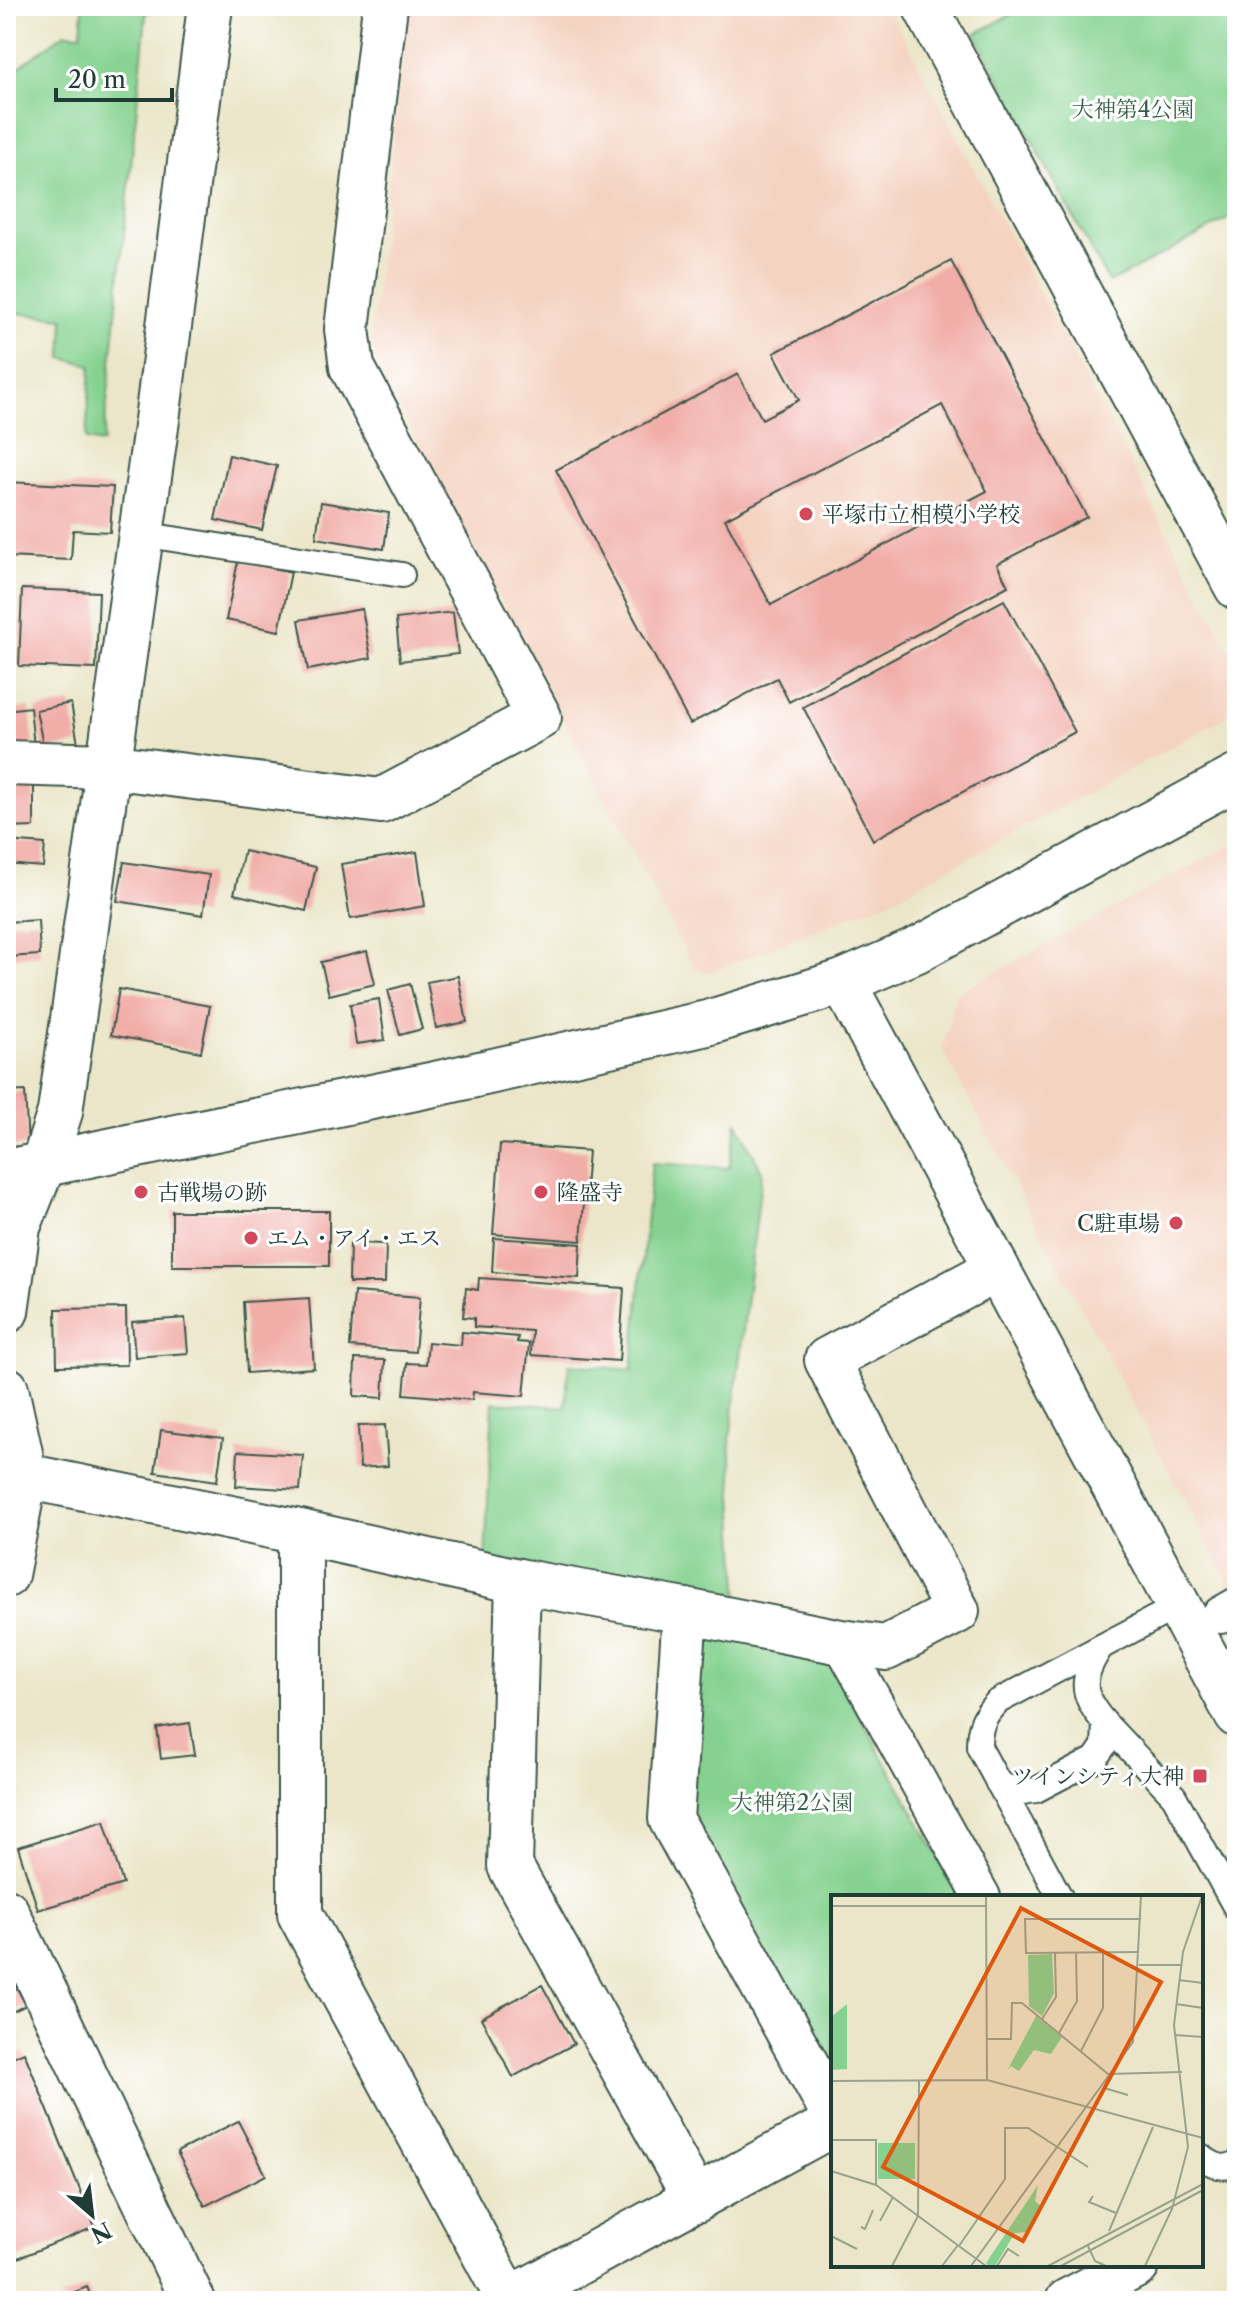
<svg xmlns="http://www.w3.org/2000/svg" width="1243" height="2307" font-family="'Libre Caslon Text','Noto Serif JP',serif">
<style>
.built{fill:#f4d3c1}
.green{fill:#85d290;stroke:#528862;stroke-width:2}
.building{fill:#f1ada8;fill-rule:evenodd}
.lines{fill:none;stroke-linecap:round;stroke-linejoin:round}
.service-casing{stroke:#3e564a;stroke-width:28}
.pedestrian-casing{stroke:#3e564a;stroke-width:40}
.minor-casing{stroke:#3e564a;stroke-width:48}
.tertiary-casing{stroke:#3e564a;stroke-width:48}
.service{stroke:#fff;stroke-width:24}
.pedestrian{stroke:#fff;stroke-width:36}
.minor{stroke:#fff;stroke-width:44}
.tertiary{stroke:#fff;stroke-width:44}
.poi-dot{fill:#d1495b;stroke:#fff;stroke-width:3}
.labels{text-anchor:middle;stroke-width:6;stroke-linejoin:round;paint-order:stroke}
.park-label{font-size:22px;fill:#38624b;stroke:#fff}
.poi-label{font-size:22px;fill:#1f3d34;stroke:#fff;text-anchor:start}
.inset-road{fill:none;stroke:#99a28d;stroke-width:2}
.view{fill:#de580e;fill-opacity:0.15;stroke:#de580e;stroke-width:4}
.inset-edge{fill:none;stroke:#1f3d34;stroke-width:4}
</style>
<rect width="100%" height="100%" fill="#fff"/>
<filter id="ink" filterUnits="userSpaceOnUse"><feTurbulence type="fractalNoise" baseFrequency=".0125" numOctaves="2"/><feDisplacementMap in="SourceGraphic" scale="16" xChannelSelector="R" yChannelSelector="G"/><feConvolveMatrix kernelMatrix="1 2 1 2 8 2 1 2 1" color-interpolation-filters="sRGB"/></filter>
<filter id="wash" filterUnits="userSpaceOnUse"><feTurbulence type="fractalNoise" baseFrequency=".006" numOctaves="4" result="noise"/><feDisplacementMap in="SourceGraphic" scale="32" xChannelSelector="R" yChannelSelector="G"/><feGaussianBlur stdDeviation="1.8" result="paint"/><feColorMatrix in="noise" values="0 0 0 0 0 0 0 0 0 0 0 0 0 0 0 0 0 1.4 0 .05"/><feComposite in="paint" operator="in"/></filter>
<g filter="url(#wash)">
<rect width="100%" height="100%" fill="#ebe6c9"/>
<g class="built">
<polygon points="409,6 887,6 1237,664 1226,717 889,901 706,974 694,968 376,364 371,333"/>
<polygon points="1237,842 1237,1598 942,1049 956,993"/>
</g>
<g class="green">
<polygon points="83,6 147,6 103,443 86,440 91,365 62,358 64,318 8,312 10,74 65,33 81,34"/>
<polygon points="1027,6 1237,6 1237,214 1109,283 975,34"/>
<polygon points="737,1122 762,1172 730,1439 739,1605 485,1561 493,1402 565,1407 569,1364 632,1370 652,1163 729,1168"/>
<polygon points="699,1632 825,1653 961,1897 833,1897 833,2087 689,1805"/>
</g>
<g id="blocks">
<g class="building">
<path d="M 951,261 L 1087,517 L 997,564 L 1008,586 L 789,702 L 777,678 L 690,724 L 556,470 L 738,374 L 762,419 L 799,400 L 774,353 ZM 942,405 L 987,491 L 771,605 L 725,519 Z"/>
<polygon points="229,455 277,466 262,530 215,520"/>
<polygon points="6,482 113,487 110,532 73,530 71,560 6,557"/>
<polygon points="321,502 389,513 384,549 316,538"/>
<polygon points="238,561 291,572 279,631 226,620"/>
<polygon points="22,589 99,592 96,669 19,666"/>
<polygon points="1004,600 1075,732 873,840 803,707"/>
<polygon points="362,609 371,658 308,670 299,620"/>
<polygon points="453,612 458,654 400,661 396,619"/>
<polygon points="71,703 78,744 44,750 36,710"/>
<polygon points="30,707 34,747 6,749 6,710"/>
<polygon points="34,780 34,827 6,828 6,783"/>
<polygon points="6,841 45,844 43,867 6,864"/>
<polygon points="244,851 316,867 306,911 234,894"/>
<polygon points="417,852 425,906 350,919 341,864"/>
<polygon points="124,862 209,875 203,915 117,901"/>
<polygon points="38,920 40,955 6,957 6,922"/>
<polygon points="367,951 375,984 329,995 321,962"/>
<polygon points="458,976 467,1022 436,1028 427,982"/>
<polygon points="410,984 422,1029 400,1035 388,990"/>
<polygon points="119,989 210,1006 201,1052 111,1035"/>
<polygon points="379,999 385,1040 356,1044 350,1004"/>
<polygon points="25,1091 28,1146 6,1147 6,1092"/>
<polygon points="500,1144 588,1151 581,1241 493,1234"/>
<rect x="172" y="1211" width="157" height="55"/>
<polygon points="494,1238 581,1244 579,1278 492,1272"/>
<polygon points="350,1243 386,1244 385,1283 349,1283"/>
<polygon points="479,1278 624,1288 619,1361 531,1355 532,1331 474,1327 474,1318 463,1317 466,1288 478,1290"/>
<polygon points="354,1292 420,1297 415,1352 350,1347"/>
<polygon points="309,1298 314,1368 247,1373 243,1302"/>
<polygon points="126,1308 127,1365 57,1366 56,1309"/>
<polygon points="185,1318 188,1353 135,1357 132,1322"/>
<polygon points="462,1332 518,1337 517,1342 529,1343 524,1396 473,1392 472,1400 404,1394 407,1363 426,1364 428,1342 461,1345"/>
<polygon points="355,1359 385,1360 383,1398 354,1396"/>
<polygon points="385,1425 388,1466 360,1468 358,1426"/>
<polygon points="161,1430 223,1438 217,1481 155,1472"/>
<polygon points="238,1451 303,1455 300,1490 236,1486"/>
<polygon points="190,1723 195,1755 161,1759 157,1728"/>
<polygon points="104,1821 123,1884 38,1910 18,1847"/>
<polygon points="6,1968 26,2005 6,2015"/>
<polygon points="542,1985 574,2044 513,2077 481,2018"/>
<polygon points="24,2052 95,2227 6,2263 6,2060"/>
<polygon points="238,2121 266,2175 205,2206 177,2152"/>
<polygon points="87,2287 93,2301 62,2301 60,2298"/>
</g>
</g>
</g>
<g filter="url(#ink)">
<use href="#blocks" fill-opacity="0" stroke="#3e564a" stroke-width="2"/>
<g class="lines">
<g class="service-casing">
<g id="service">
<polyline points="141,534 402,575"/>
<path d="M 1101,1647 C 1080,1678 1080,1695 1105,1723 L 1174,1796 L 1237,1910"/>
<polyline points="998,1783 1011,1789 1022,1792 1036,1790 1095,1759 1104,1746 1105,1723"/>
<path d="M 1060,1897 L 979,1747 C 979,1727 983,1716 997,1702 L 1178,1606"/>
<path d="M 1201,2156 C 1212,2165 1223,2171 1237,2163"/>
</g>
</g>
<g class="pedestrian-casing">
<g id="pedestrian">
<polyline points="1221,1615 1237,1606"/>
<polyline points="841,1642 982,1897"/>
</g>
</g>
<g class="minor-casing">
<g id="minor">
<polyline points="925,6 1237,587"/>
<polyline points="6,763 108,766 381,801 539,717 352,367 347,329 385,6"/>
<polyline points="6,1311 18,1227 43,1165 60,1112 157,420 210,6"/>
<polyline points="6,1389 25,1476 6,1575"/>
<polyline points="6,1487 25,1476 300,1532 518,1581 685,1611 841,1642 886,1648 957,1611 827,1360 997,1269"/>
<polyline points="300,1532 300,1914 509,2300"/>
<polyline points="518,1581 510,1866 696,2200"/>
<polyline points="685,1611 671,1819 833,2113"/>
<polyline points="6,1911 193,2301"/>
<polyline points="507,2301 833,2124"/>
<polyline points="1068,2301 1137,2265"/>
</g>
</g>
<g class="tertiary-casing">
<g id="tertiary">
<polyline points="843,982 1237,1715"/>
<polyline points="6,1172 435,1084 707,1023 843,982 917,950 1237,777"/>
</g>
</g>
<use href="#service" class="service"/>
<use href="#pedestrian" class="pedestrian"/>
<use href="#minor" class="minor"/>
<use href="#tertiary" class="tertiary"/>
</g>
</g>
<g class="poi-dot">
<circle cx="806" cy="514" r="8"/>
<circle cx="141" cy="1192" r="8"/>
<circle cx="541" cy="1192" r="8"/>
<circle cx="1176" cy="1223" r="8"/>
<circle cx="251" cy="1238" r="8"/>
<rect x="1192" y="1768" width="16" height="16" rx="4"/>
</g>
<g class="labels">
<g class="park-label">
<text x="1133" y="117">大神第4公園</text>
<text x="792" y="1810">大神第2公園</text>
</g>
<g class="poi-label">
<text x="822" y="522">平塚市立相模小学校</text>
<text x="157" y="1200">古戦場の跡</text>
<text x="557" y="1200">隆盛寺</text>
<text x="1160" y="1231" text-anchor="end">C駐車場</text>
<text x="267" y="1246">エム・アイ・エス</text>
<text x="1184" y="1784" text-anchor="end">ツインシティ大神</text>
</g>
</g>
<g transform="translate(831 1895)">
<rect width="372" height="372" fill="#ebe6c9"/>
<path d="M 221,59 L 223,98 L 211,121 L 198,111 L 197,60 ZM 16,109 L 16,174 L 0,175 L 0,122 ZM 205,121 L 231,142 L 220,159 L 203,155 L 188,176 L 180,171 L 176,176 ZM 47,248 L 84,248 L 84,284 L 47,284 ZM 207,290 L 204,306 L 210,311 L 195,337 L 184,338 L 164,371 L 158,371 L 155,368 Z" fill="#85d290"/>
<path class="inset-road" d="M 155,1 L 156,185M 0,11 L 155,11M 308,57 L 195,58 L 194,24 L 310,24M 308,70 L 351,70M 348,85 L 372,88M 345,109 L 372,113M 211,124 L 225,102 L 224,58M 228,138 L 246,106 L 245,57M 344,140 L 372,142M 156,144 L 180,144 L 181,108 L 191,108 L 277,179 L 351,177M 250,156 L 272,113 L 272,57M 0,186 L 156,185 L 372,243M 273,193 L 297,200M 0,245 L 45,245 L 45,290M 0,276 L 45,290 L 155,371M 262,301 L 258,307 L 285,318M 49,326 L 62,302M 30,332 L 34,334 L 42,315M 0,334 L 1,185M 278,336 L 322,232M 0,341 L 26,354M 256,349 L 264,366 L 275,371M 128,351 L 174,284 L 174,233 L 197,233 L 257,272M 61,371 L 87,321 L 88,185M 111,371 L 127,350M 140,371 L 302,147 L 310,1M 166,371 L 177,354 L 188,361M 217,371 L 372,289M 230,371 L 372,295M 314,371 L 341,314 L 357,252 L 343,130 L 352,57 L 371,1"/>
<path class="view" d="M 190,13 L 330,87 L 192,346 L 52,272 Z"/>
<rect width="372" height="372" class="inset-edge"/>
</g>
<rect width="1243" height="2307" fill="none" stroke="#fff" stroke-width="32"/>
<g transform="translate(92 2215) rotate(152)" stroke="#ffffff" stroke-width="6" paint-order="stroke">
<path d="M0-6L14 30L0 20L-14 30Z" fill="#1f3d34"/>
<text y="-12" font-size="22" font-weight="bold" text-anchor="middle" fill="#1f3d34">N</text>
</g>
<path d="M56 88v12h116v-12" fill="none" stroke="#1f3d34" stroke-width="4"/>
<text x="68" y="88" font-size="24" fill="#1f3d34" stroke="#ffffff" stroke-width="6" paint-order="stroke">20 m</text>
</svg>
